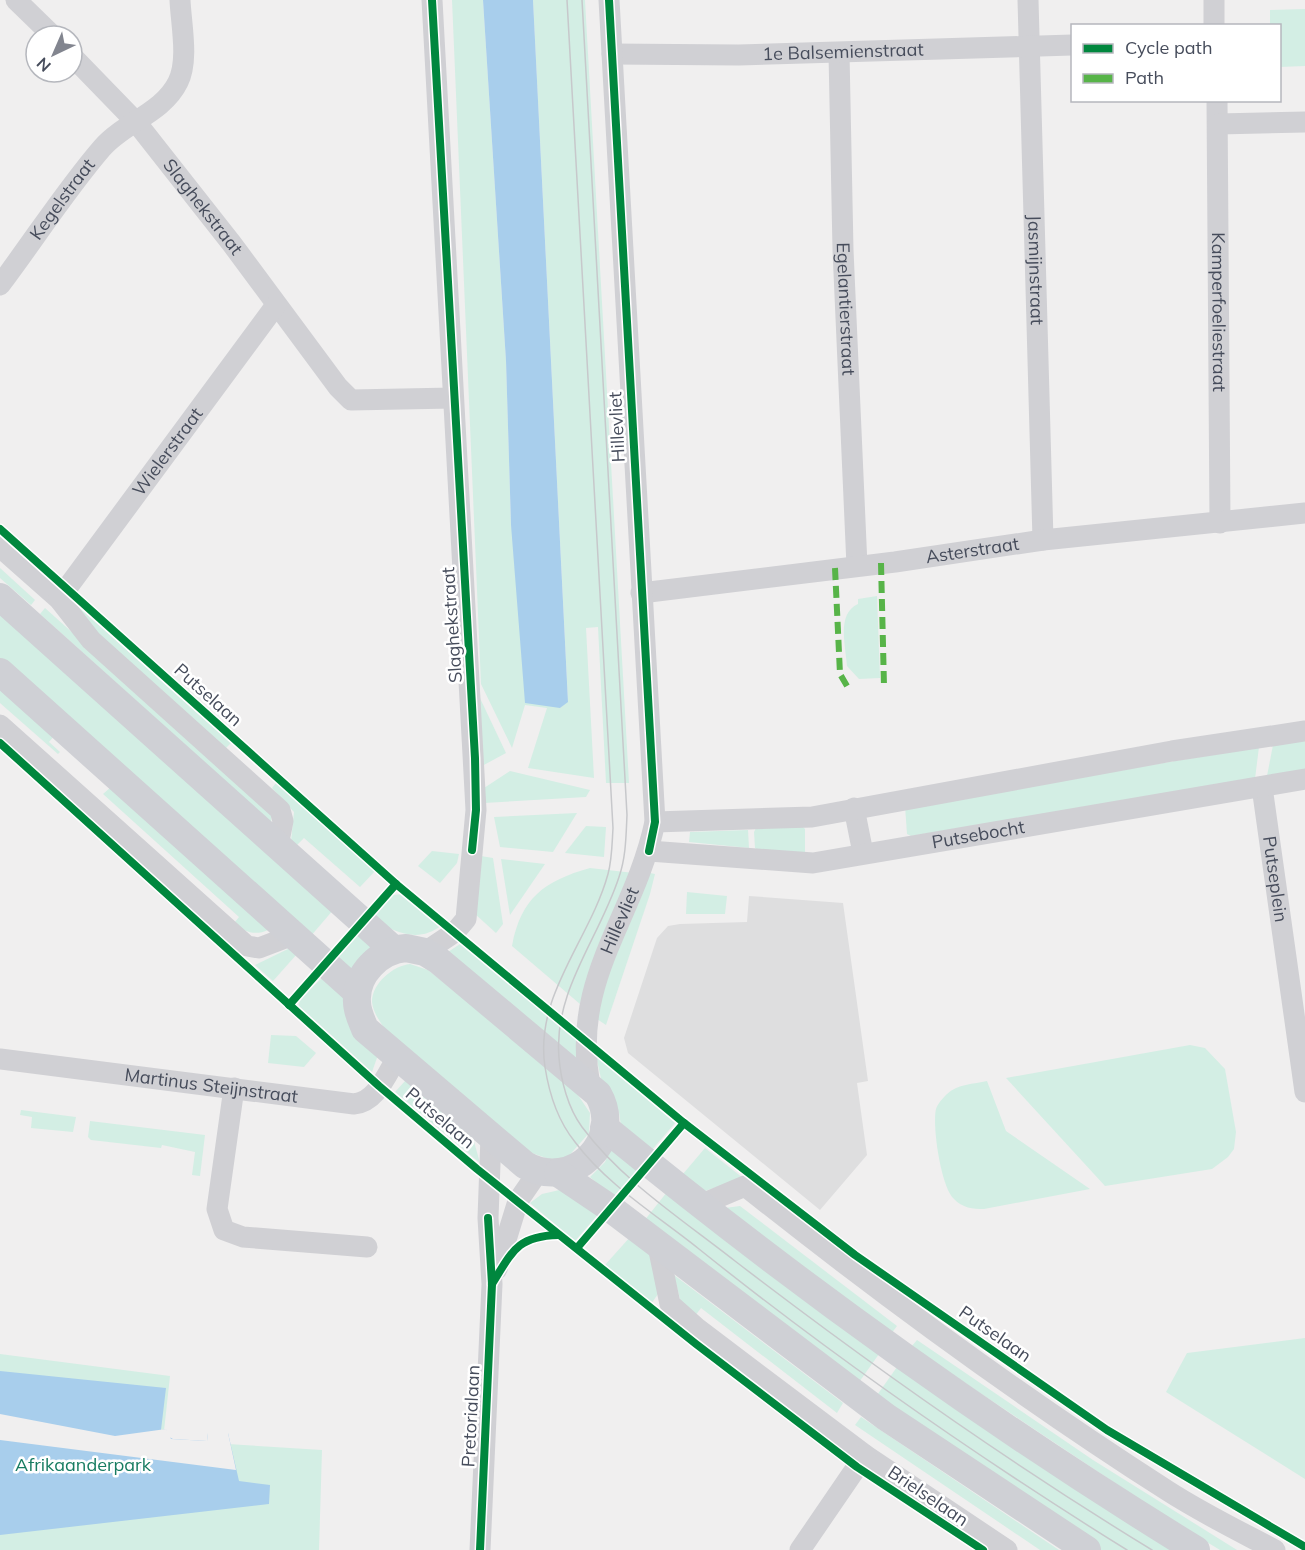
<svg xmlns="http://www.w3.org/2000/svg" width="1305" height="1550" font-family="Mulish,sans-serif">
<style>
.education{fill:#dededf}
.green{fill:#d3eee4}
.water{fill:#a8ceec}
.pier{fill:#f0efef}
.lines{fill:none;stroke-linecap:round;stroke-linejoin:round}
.street{stroke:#d0d0d4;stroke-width:21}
.secondary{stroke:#cfd0d5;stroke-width:28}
.tram{stroke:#c7c8cb;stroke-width:1.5}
.quiet{stroke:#57b448;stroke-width:6;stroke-dasharray:12 6;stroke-linecap:butt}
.cycleway-casing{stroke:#fff;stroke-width:11}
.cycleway{stroke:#00873e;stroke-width:8}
.labels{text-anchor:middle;stroke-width:5;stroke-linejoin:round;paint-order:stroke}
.street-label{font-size:18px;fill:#464c5b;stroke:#fff}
.park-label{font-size:18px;fill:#177c61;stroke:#fff}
</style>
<rect width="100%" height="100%" fill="#f0efef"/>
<polygon class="education" points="749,896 843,903 868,1081 857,1083 867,1155 820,1210 628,1053 624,1038 657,938 668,926 680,924 747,922"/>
<g class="green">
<polygon points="452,0 483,0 506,361 511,525 560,708 568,701 533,0 585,0 629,783 606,783 598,627 586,628 594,778 528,768 547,708 525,705 512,748 481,684"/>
<polygon points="1305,9 1305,66 1280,67 1280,26 1270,25 1270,10"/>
<polygon points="0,568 35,600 31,605 0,578"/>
<path d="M 877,596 L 880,678 L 859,679 L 847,666 C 846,646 836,614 858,604 L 858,599 Z"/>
<polygon points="75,604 231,743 225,749 94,632"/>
<polygon points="45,608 272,812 271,822 40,614"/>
<polygon points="0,610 334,909 310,937 0,662"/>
<polygon points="0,688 54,736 49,742 60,752 58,754 0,703"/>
<polygon points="478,694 506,753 482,766"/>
<polygon points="1305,740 1305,769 1267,776 1273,745"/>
<polygon points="1259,747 1255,779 911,836 907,834 905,806"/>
<polygon points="510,771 590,790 586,797 484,803 484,788"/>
<polygon points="276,783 375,871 360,887 304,838 297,845 291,841 294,812 272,788"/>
<path d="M 111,787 L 268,930 C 255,936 244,932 234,923 L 239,917 L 103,794 Z"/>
<polygon points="577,813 553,852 500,847 494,817"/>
<polygon points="586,826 606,827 604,857 565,853"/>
<polygon points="802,826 805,829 805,854 758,850 755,848 754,832 756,828"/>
<polygon points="748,830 749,848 689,842 690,832"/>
<polygon points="432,851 459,854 457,863 440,883 418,866"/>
<polygon points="481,856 493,858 503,924 496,933 474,913"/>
<polygon points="501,859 545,864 510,915"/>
<path d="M 590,868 L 634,873 L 587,979 L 580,1004 L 512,946 C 521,898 544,881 590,868 Z"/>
<polygon points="650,873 655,874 650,894 606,1025 597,1019 598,994"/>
<polygon points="687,892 727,896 725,914 686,914"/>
<path d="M 403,894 L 406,895 L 442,925 C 418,944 395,932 372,919 L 393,895 Z"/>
<polygon points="359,933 374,946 351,976 334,962"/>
<polygon points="463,942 577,1041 577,1066 445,954"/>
<polygon points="290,948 297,954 273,981 255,965"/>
<path d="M 410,964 L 428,970 L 570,1083 L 590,1113 L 589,1133 L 567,1158 L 555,1161 L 520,1149 L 384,1028 C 379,1020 373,1012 372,1002 C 372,983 393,966 410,964 Z"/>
<polygon points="323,977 343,995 378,1055 372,1072 299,1006 300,999"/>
<polygon points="271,1035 296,1036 316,1053 304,1067 268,1063"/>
<polygon points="1190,1045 1205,1048 1225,1069 1236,1132 1234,1149 1228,1157 1212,1169 1105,1186 1006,1078"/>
<polygon points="596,1056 675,1123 650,1152 621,1126 619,1112 602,1083"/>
<polygon points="406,1080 473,1138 480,1163 395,1092"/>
<path d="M 987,1081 L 1006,1131 L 1090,1189 L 984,1209 C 973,1209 962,1208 954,1199 C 941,1187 932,1126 936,1109 C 938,1103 943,1098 947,1094 C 957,1084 974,1084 987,1081 Z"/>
<polygon points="21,1110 76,1117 73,1132 31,1128 32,1117 20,1115"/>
<polygon points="90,1121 205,1135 200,1176 192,1175 195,1152 162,1145 161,1148 91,1140 88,1137"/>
<polygon points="612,1146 639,1168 613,1197 590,1177 605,1162"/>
<polygon points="705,1148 743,1178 705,1191 683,1174"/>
<polygon points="564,1189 601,1211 575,1241 530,1203 542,1194"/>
<polygon points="667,1192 879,1354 857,1385 644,1221"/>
<polygon points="740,1206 897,1326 891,1334 725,1208"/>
<polygon points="631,1236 653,1253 658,1294 651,1304 605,1265"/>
<polygon points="674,1275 843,1403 837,1413 701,1308 695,1316 682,1307"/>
<polygon points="1305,1338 1305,1479 1166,1392 1187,1353"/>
<polygon points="917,1340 1093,1460 1237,1550 1220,1550 1169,1519 911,1347"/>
<polygon points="0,1354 170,1376 163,1440 322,1450 319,1550 0,1550"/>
<polygon points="897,1367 1176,1550 1100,1550 875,1398"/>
<polygon points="861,1417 1059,1550 1040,1550 855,1425"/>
</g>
<g class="water">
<polygon points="483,0 533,0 568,702 560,708 525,703 511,525 506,361"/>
<polygon points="0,1371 166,1388 161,1430 166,1429 167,1436 173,1439 207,1441 208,1433 228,1433 239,1481 270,1485 269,1504 0,1535"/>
</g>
<polygon class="pier" points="0,1414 115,1436 166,1429 171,1439 207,1441 208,1433 228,1433 236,1470 0,1440"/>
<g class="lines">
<g class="street">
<polyline points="16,0 53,36"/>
<path id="s1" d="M 1028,0 L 1043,540"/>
<polyline points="1214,26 1214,0"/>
<path id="s2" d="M 839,53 L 843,250 L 857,566"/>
<path id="s3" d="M 612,54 L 739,55 L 1072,45"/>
<path id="s4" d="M 72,56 L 136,122 L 232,244 L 338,387 L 351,400 L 453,398"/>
<path id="s5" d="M 1217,100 L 1220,523"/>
<polyline points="1218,124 1305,122"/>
<path id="s6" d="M 0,285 C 34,240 65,191 102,148 C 123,123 163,113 178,82 C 189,60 181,24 180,0"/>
<polyline points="0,547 59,599 91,640 280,810 283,821 278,846"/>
<path id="s7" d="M 641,593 L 895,562 L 1043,540 L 1305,513"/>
<path id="s8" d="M 59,599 L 276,305"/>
<polyline points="0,725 247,946 259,948 293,935"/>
<path id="s9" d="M 1262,787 L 1305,1092"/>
<polyline points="854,808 863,853"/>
<polyline points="655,822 812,817 1172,751 1305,731"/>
<path id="s10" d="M 649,851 L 813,863 L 1305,779"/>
<polyline points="425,952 455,932 466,919 476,810 432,0"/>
<path id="s11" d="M 0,1059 L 354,1104 C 377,1102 387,1073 398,1056"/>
<path id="s12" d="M 590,1086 C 570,979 634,920 655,822 L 609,0"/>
<polyline points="234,1088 217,1209 224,1230 243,1237 367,1247"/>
<path d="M 700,1205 L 745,1186 C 882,1295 1021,1397 1168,1491 C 1202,1513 1239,1531 1275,1550"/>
<polyline points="658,1246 670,1304 698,1329 865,1455 1007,1550"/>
<polyline points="497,1269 518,1201 538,1172"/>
<polyline points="480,1550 492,1284 488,1218 491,1136"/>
<polyline points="800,1550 865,1455"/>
</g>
<g class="secondary">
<polyline points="0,597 393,949"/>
<polyline points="0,672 357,992"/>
<path d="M 406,948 L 425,952 L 438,960 L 598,1094 C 625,1141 572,1192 525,1165 L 365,1029 C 362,1021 357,1012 357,1002 C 355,974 380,950 406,948 Z"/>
<path d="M 604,1127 C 792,1281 989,1423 1196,1550"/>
<polyline points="558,1173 610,1208 886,1417 1087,1550"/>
</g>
<g class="tram">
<path d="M 567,0 L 613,828 C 612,844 612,860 608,874 C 590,940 534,995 545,1067 C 549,1093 558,1121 575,1142 C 607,1185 658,1216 699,1249 C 835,1358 979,1458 1127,1550"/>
<path d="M 582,0 L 627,815 C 626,836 626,857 619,877 C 599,939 553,991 559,1058 C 561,1081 568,1108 582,1127 C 622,1181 683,1220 735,1261 C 869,1364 1008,1462 1152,1550"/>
</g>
<g class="quiet">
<polyline points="881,563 884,686"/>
<polyline points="835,568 840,674 850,691"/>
</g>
<g class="cycleway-casing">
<g id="cycleway">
<polyline points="432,0 475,758 476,810 472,850"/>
<polyline points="609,0 655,822 649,851"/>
<polyline points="0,529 396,884 684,1123 855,1255 1107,1430 1305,1547"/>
<polyline points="0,743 379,1086 477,1169 696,1344 857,1467 983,1550"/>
<polyline points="289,1005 396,884"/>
<polyline points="577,1248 684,1123"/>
<path d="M 492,1284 C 512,1252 517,1236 558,1235"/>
<polyline points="480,1550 492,1284 488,1218"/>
</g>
</g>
<use href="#cycleway" class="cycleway"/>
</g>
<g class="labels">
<g class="street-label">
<text dy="6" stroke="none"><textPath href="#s3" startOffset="231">1e Balsemienstraat</textPath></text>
<text dy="6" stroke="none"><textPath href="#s6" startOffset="106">Kegelstraat</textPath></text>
<text dy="6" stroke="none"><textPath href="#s4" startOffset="200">Slaghekstraat</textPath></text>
<text dy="6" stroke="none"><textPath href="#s1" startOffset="270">Jasmijnstraat</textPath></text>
<text dy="6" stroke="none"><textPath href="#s2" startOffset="256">Egelantierstraat</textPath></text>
<text dy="6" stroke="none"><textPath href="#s5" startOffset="212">Kamperfoeliestraat</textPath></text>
<text transform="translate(617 427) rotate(-93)" y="6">Hillevliet</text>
<text dy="6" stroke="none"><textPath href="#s8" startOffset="183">Wielerstraat</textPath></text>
<text dy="6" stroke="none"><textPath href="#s7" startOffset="334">Asterstraat</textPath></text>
<text transform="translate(452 625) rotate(-94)" y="6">Slaghekstraat</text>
<text transform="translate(208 695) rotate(42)" y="6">Putselaan</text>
<text dy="6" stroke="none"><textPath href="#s10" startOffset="332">Putsebocht</textPath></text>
<text dy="6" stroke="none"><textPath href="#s9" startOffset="93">Putseplein</textPath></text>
<text dy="6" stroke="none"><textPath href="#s12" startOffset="171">Hillevliet</textPath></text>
<text dy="6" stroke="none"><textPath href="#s11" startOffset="213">Martinus Steijnstraat</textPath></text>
<text transform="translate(440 1118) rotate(40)" y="6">Putselaan</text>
<text transform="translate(995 1334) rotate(35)" y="6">Putselaan</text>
<text transform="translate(471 1416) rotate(-87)" y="6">Pretorialaan</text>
<text transform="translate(928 1496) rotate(34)" y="6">Brielselaan</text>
</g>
<g class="park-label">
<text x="83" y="1471">Afrikaanderpark</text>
</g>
</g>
<rect x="1071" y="24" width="210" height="78" fill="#ffffff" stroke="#b5b7bd" stroke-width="1.5"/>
<rect x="1083" y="44" width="30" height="9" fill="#00873e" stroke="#b5b7bd" stroke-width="1.5"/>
<text x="1125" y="54" font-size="18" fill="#464c5b">Cycle path</text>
<rect x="1083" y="74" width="30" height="9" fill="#57b448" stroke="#b5b7bd" stroke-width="1.5"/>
<text x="1125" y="84" font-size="18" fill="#464c5b">Path</text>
<g transform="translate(54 54) rotate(224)"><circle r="28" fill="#ffffff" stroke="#b5b7bd" stroke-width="1.5"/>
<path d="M0-4.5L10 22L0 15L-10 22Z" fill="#82858f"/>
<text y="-9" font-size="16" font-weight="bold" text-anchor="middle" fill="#464c5b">N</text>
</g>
</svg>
